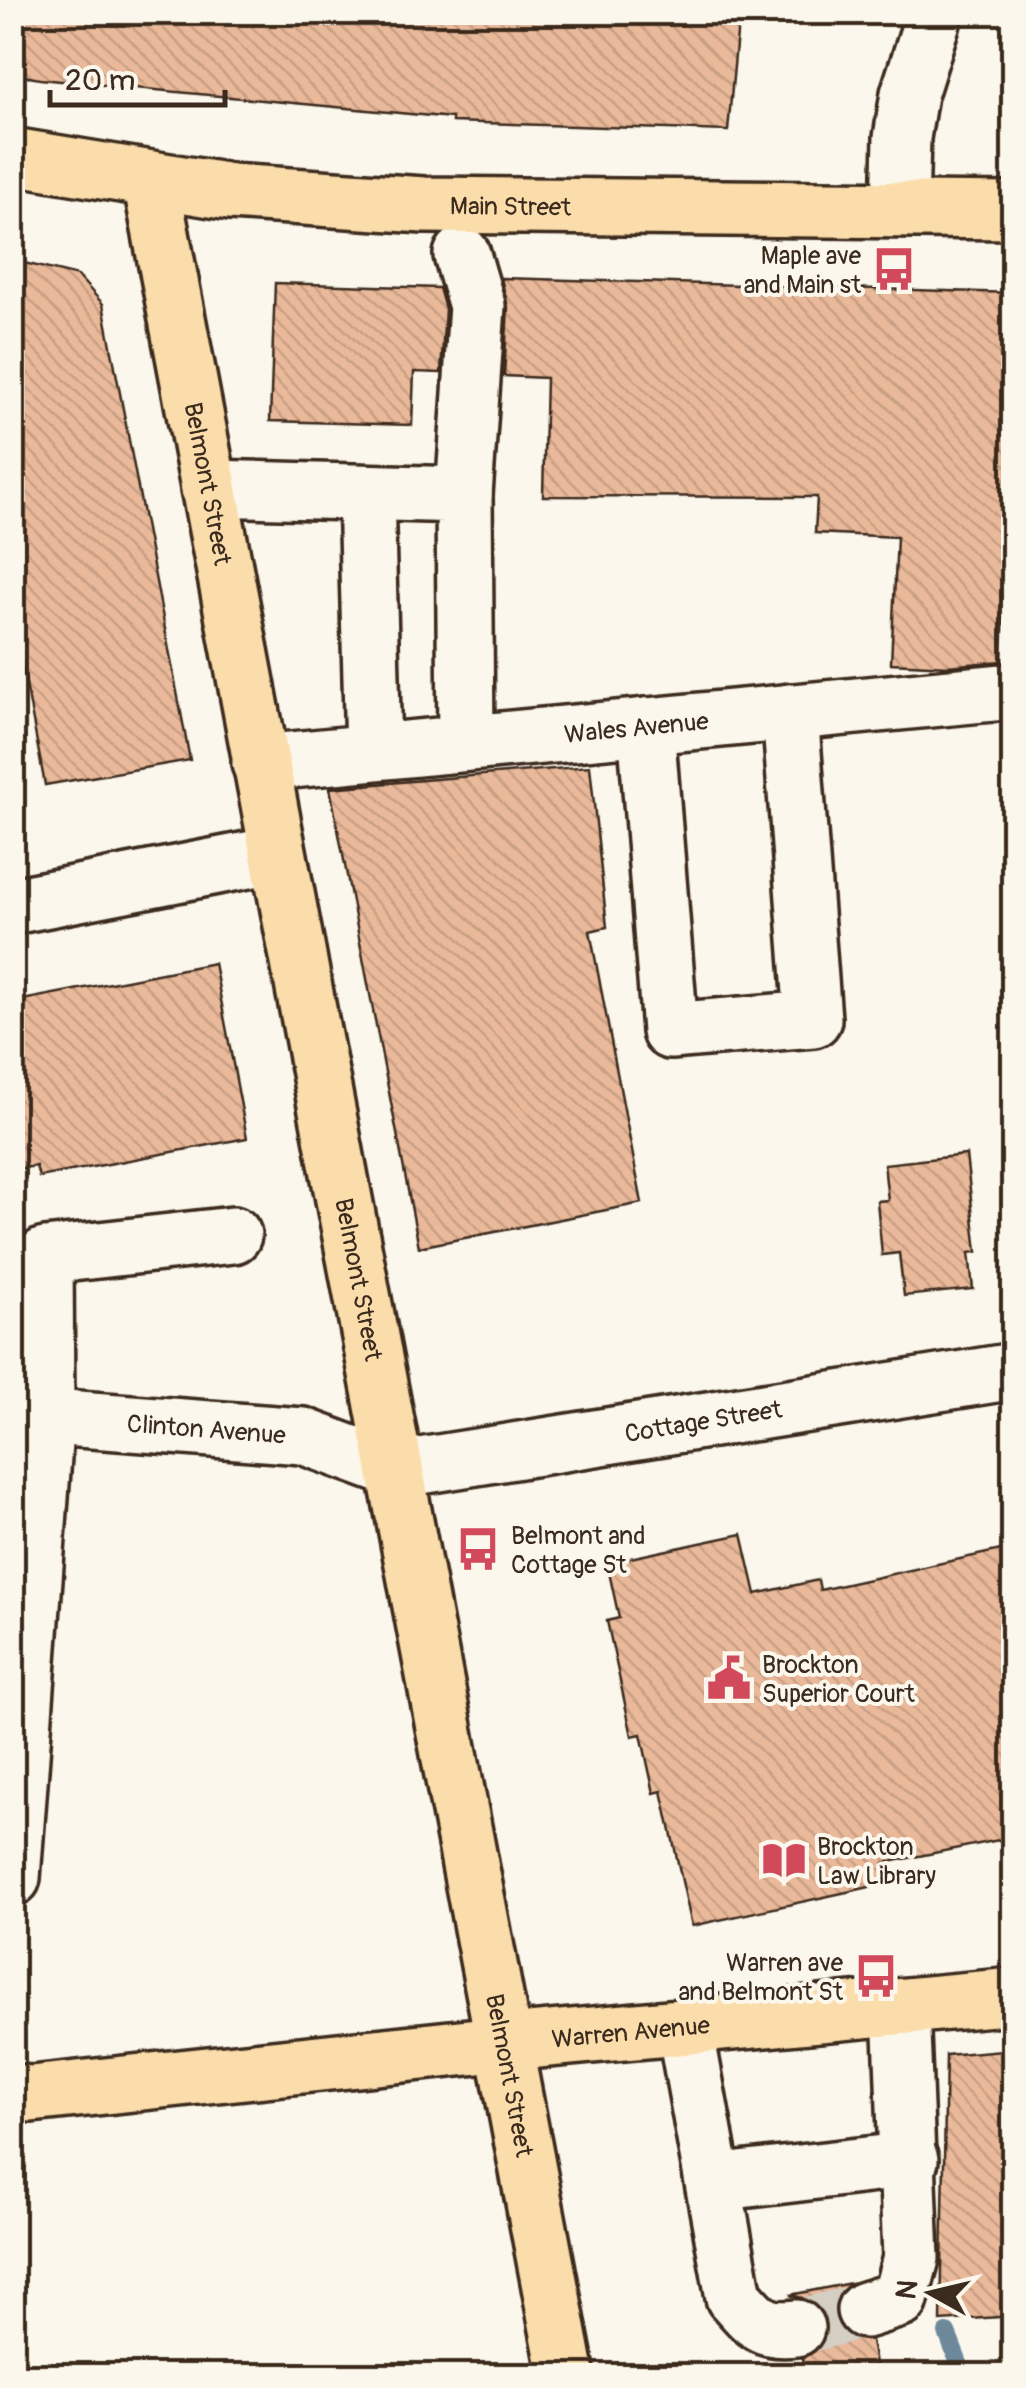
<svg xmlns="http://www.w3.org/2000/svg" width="1026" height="2388" font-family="Pangolin,sans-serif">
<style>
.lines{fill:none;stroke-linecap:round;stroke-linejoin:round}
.stream{stroke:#6e889b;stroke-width:18}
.building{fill:url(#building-back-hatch);stroke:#3b2a1e;stroke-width:2.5}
.minor-tunnel{stroke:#d5cec3;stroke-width:55;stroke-dasharray:55 28;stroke-linecap:butt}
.minor-casing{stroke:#3b2a1e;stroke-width:62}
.major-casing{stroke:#3b2a1e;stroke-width:62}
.minor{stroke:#fbf7ec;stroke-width:55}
.major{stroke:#fbddab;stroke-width:55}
.labels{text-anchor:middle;stroke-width:8;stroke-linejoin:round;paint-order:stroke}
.street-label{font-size:25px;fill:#3b2a1e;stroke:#fbf7ec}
.poi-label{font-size:25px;fill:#3b2a1e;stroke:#fbf7ec;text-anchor:start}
</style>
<defs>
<pattern id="building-back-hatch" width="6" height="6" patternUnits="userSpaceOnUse" patternTransform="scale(2.5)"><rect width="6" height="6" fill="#e9b99a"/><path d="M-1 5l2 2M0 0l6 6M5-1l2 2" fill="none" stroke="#c99f84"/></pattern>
</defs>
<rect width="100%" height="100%" fill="#fbf7ec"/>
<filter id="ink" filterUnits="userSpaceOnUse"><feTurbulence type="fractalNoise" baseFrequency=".01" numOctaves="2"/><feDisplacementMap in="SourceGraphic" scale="20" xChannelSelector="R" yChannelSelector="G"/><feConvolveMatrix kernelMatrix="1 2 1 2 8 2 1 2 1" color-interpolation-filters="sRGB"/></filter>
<g filter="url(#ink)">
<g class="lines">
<polyline class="stream" points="947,2333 964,2376"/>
</g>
<g class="building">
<polygon points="12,12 739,12 728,131 452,122 452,118 40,79 12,74"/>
<polygon points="12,260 78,276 103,304 190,760 45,785 12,610"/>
<polygon points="501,278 1014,293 1014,494 1008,494 1002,661 948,666 891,663 897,537 815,533 817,497 543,496 546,378 504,376 508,307"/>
<polygon points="275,283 439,288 445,309 441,373 414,372 412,425 270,421"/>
<polygon points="590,766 607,927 590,931 642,1203 419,1247 330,788"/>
<polygon points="214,963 247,1138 39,1177 36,1166 12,1170 12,1002"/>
<polygon points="966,1155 977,1252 969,1253 973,1289 904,1296 899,1253 882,1255 877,1201 888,1200 884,1164"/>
<polygon points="742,1534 756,1594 818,1580 820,1590 1014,1547 1014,1837 884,1863 888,1883 692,1926 662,1791 654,1793 641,1734 632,1736 607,1621 619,1618 607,1563"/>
<polygon points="1014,2049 1014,2316 941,2321 946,2055"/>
<polygon points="851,2283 835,2302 835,2318 845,2334 871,2340 877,2376 805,2376 802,2358 824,2342 827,2325 822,2311 810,2300 790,2295"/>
</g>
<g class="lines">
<polyline class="minor-tunnel" points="796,2328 865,2310"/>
<g class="minor-casing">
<g id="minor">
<polyline points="900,209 902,138 909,94 935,12"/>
<polyline points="462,255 477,306 464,495"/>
<polyline points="209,488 464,495 466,743"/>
<polyline points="366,493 373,752"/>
<polyline points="646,726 670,1031 813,1019 790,712"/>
<path id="s1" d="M 260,763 L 1014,691"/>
<polyline points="12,906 278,854"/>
<path id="s2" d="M 12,1414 L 303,1436 L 395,1470 L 1014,1371"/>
<polyline points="12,1878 46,1416 45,1256 233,1235"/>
<path d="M 685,2028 L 734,2297 C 757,2322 761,2332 796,2328"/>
<polyline points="715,2183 910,2160"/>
<polyline points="865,2310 900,2299 911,2258 901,2007"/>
</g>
</g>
<g class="major-casing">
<g id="major">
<path id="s3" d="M 12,156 L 230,192 L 424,205 L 1014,211"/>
<path id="s4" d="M 151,181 L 567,2376"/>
<path id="s5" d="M 12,2092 L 31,2094 L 506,2043 L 1014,1996"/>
</g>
</g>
<use href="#minor" class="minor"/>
<use href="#major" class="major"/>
</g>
</g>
<defs>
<g id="bus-bare" transform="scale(3.45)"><path d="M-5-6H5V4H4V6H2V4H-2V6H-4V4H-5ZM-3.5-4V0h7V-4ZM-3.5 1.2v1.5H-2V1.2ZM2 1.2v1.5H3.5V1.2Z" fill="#d1495b" stroke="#fbf7ec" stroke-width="2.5" paint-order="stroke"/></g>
<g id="civic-bare" transform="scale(3.45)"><path d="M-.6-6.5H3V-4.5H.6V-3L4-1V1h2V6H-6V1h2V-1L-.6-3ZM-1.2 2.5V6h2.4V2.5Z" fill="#d1495b" stroke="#fbf7ec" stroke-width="2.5" paint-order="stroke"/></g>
<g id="library-bare" transform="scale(3.45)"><path d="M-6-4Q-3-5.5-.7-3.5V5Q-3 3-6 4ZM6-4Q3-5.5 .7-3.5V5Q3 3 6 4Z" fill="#d1495b" stroke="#fbf7ec" stroke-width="2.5" paint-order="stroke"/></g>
</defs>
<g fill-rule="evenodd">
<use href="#bus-bare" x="894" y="269"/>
<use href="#bus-bare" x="478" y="1549"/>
<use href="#civic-bare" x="729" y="1678"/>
<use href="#library-bare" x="784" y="1860"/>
<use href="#bus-bare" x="876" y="1976"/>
</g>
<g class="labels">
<g class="street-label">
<text dy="9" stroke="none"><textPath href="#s3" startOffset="502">Main Street</textPath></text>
<text dy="9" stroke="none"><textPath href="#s4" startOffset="308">Belmont Street</textPath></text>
<text dy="9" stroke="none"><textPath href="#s1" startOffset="378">Wales Avenue</textPath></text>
<text dy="9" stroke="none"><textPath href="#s4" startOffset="1118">Belmont Street</textPath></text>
<text dy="9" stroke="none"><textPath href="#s2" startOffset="702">Cottage Street</textPath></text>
<text dy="9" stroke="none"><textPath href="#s2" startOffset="195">Clinton Avenue</textPath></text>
<text dy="9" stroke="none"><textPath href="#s5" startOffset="622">Warren Avenue</textPath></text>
<text dy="9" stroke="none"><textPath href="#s4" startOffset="1928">Belmont Street</textPath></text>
</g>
<g class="poi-label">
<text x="861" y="264" text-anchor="end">Maple ave<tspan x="861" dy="29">and Main st</tspan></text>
<text x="511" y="1544">Belmont and<tspan x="511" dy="29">Cottage St</tspan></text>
<text x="762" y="1673">Brockton<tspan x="762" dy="29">Superior Court</tspan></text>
<text x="817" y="1855">Brockton<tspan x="817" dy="29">Law Library</tspan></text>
<text x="843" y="1971" text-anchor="end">Warren ave<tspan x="843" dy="29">and Belmont St</tspan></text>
</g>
</g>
<rect width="1026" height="2388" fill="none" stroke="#fbf7ec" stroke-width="50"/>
<rect x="25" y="25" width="976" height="2338" fill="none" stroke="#3b2a1e" stroke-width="4" filter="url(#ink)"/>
<g transform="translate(931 2293) rotate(278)" stroke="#fbf7ec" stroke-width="8" paint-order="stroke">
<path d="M0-8L18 38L0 25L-18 38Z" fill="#3b2a1e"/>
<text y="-15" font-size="28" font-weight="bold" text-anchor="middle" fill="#3b2a1e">N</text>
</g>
<path d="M50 90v15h175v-15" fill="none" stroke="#3b2a1e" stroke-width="5"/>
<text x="65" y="90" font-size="30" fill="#3b2a1e" stroke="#fbf7ec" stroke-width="8" paint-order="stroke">20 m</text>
</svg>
